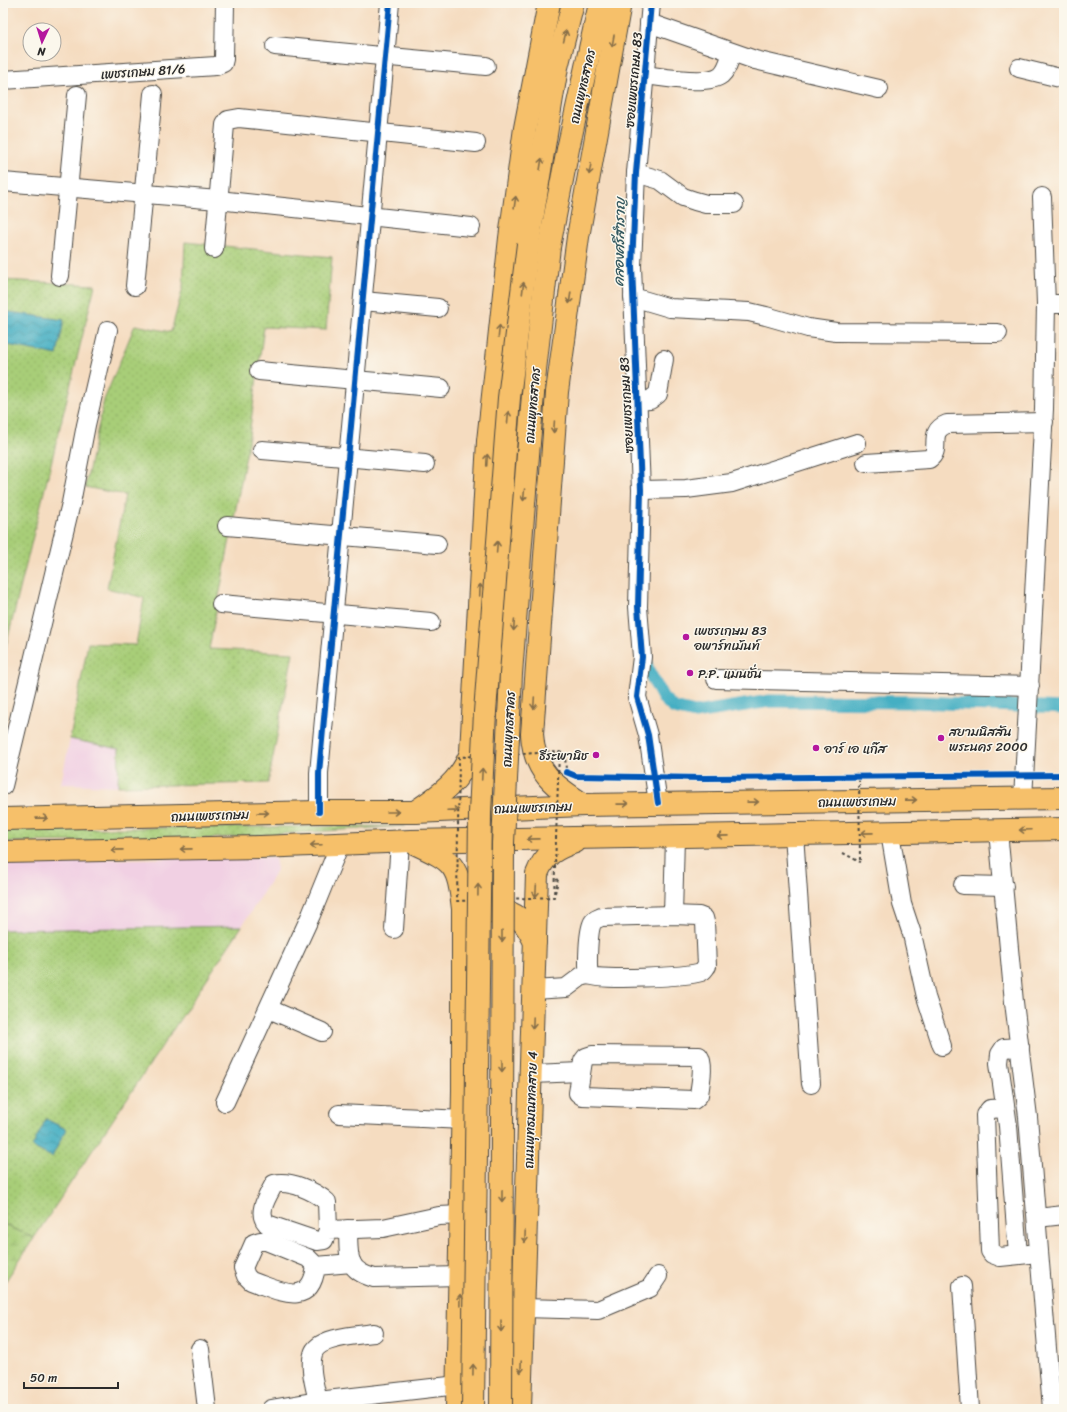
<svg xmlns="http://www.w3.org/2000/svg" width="1067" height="1412" font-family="Sriracha,'Playpen Sans Thai',sans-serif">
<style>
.built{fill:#f1d0e3}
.grass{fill:url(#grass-dots);stroke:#6a7c52}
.wetland{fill:url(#wetland-marsh);stroke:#6a7c52}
.water{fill:url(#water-waves);stroke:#386d77}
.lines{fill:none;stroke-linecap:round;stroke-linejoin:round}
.canal{stroke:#44afc3;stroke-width:13}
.minor-casing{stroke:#494641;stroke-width:20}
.major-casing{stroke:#494641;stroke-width:24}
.path{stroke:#494641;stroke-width:2;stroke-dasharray:3 3;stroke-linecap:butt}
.minor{stroke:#fff;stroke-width:18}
.major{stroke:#f6c06b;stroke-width:22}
.major-bridge-casing{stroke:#494641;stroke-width:24;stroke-linecap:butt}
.path-bridge{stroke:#494641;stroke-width:2;stroke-dasharray:3 3;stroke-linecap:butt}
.major-bridge{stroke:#f6c06b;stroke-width:22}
.cycleway-casing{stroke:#fbf7ec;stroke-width:8}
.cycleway{stroke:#0057b8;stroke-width:6}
.oneway{stroke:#866e48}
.poi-dot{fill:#b5179e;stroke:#fbf7ec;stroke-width:1.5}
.labels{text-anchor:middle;stroke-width:3;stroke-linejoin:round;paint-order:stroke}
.street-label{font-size:13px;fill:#2b2b2b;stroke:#fbf7ec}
.poi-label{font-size:13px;fill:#2b2b2b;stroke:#fbf7ec;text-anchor:start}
.water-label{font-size:14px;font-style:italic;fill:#345960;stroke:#fbf7ec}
</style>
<defs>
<pattern id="grass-dots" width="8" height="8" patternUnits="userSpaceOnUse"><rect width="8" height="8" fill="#a8ce78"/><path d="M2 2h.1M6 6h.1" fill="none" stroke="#91b168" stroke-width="1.8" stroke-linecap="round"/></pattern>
<pattern id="wetland-marsh" width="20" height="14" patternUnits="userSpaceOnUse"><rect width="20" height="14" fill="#a8ce78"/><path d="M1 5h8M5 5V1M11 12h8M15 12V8" fill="none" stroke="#91b168"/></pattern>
<pattern id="water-waves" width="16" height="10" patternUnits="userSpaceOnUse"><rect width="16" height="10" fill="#44afc3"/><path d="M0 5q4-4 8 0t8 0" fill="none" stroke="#398f9f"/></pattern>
</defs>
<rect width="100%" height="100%" fill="#fbf7ec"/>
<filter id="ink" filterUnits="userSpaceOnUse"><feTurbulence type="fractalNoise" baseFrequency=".025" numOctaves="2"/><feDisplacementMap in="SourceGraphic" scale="8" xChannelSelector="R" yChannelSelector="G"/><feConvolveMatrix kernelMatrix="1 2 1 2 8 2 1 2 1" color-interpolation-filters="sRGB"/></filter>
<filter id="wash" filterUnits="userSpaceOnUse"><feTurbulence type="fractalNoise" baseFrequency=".012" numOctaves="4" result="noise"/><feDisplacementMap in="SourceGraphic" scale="16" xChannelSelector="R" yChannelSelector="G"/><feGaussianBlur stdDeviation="0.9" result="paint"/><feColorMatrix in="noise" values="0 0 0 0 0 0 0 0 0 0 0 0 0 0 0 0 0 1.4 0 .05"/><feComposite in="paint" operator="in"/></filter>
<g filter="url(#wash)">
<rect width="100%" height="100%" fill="#f5dcc0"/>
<g class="built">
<polygon points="70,739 119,749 118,786 61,784"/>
<polygon points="275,857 277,870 242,926 3,930 3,861"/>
</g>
<g class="grass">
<polygon points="185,242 332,257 326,330 264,327 247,450 209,649 293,653 268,783 118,786 119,749 70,739 88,643 136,645 144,598 107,588 125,495 85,487 104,400 135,325 171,332 183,287"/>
<polygon points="3,280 95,285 3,658"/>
<polygon points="405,826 184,840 3,842 3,829"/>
<polygon points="242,926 34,1238 3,1224 3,930"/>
</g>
<polygon class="wetland" points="3,1224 34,1238 3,1285"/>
<g class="water">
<polygon points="3,311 64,320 57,355 3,344"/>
<polygon points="46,1119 66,1129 52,1157 32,1147"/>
</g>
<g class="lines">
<polyline class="canal" points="644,656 648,670 663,698 674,708 695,713 770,701 918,702 1064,708"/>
</g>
</g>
<g filter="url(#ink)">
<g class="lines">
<g class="minor-casing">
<g id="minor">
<polyline points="651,3 636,173 632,266 641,490 638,607 642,657 637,697 648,735 658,803"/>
<polyline points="649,23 755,60 879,89"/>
<polyline points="275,46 486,66"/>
<polyline points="1019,68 1064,79"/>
<path d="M 645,75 C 662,77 707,86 721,75 C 727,70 729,61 732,53"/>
<polyline points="3,80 216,66 223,63 224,59 225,3"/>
<polyline points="636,173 660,180 683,197 695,201 706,204 734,204"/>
<polyline points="3,182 218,200 471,227"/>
<polyline points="214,249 225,125 228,120 239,118 476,143"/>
<polyline points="60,276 77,95"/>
<polyline points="135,286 153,94"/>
<polyline points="633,297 670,308 749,312 766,316 808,328 836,332 998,333"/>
<polyline points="363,301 438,308"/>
<polyline points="1046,304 1064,304"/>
<polyline points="259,371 441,388"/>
<polyline points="636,401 650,400 658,394 664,359"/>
<polyline points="262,450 425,464"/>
<path d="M 866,463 L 929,459 C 943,450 926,432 947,424 L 1044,422"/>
<polyline points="641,490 686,489 732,483 857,443"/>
<polyline points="227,526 437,544"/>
<polyline points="221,604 431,622"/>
<polyline points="716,679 1030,686"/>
<polyline points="3,786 71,503 86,425 108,330"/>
<polyline points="1023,799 1044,409 1046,304 1042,197"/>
<polyline points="319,812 319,773 390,3"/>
<polyline points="998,831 1014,1002 1028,1117 1052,1409"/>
<polyline points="890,833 902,904 912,934 926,997 942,1046"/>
<polyline points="794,834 811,1084"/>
<polyline points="963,885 1004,886"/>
<path d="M 673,915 L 699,916 L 704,918 L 705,922 L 707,966 C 705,968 704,971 701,972 C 688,977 598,981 589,975 C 587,966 588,929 593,922 C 595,919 598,919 601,917 Z"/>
<polyline points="673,915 675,837"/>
<polyline points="394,929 400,842"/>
<polyline points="534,990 566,988 582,976 589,975"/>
<polyline points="269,1009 322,1032"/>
<path d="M 592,1055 L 699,1056 C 705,1065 700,1085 699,1095 L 694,1100 L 582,1096 L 578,1093 L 583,1061 L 586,1057 Z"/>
<polyline points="532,1074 581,1072"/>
<polyline points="225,1102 311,915 340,844"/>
<polyline points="1005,1108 990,1109 985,1115 990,1251 992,1254 1000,1257 1029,1254"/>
<polyline points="339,1114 463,1120"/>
<polyline points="1037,1218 1064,1215"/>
<path d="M 348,1229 C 349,1255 345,1270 374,1278 L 460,1276"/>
<path d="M 328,1230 L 324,1240 L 317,1241 L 267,1224 C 256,1212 268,1196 274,1184 C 290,1180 315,1191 327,1202 L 328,1230 L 383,1228 L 439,1216 L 461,1215"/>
<polyline points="1018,1255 1008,1126 999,1063 1000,1054 1004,1048 1020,1047"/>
<path d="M 316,1266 C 311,1310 278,1290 251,1281 L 246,1276 L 243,1268 L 254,1243 L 260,1241 L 266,1241 L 308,1258 L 316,1266 L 352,1263"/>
<polyline points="962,1286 970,1409"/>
<polyline points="523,1308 598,1310 650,1288 658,1276"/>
<polyline points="200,1349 207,1409"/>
<path d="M 318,1401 C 315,1387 309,1369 313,1354 C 317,1337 359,1335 374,1333"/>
<polyline points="271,1409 318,1401 458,1385"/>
</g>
</g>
<g class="major-casing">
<g id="major">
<polyline points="528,244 557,67 573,3"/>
<polyline points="549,247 568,149 600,3"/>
<path d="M 584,805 C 554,786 534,772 532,734 L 557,392 L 578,237 L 620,3"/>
<path d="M 415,812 C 439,796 462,780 471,752 L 488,441 L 495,377 L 510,238 L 525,128 L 549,3"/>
<polyline points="3,819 319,812 415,812 584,805 1064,798"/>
<path d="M 414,843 C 454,862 458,863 463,909 L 463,1090 L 457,1409"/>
<polyline points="3,852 260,847 411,841 1064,829"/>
<path d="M 467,930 C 477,910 505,904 521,920 C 527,926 531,934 535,942"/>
<path d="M 520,1409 L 537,874 C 544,855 556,848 575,842"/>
</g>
</g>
<g class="path">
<polyline points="559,752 565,754 566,771"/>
<polyline points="843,777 859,773"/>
<polyline points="843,853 860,862"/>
<polyline points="555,893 558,881 555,877"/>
</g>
<use href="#minor" class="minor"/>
<use href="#major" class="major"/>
<g class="major-bridge-casing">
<g id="major-bridge">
<polyline points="473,1409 480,813 485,712 509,398 528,244"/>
<polyline points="501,1409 503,843 511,674 523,516 535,370 549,247"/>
</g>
</g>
<g class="path-bridge">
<polygon points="559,752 554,897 457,901 459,757"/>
<polyline points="859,773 860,862"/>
</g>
<use href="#major-bridge" class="major-bridge"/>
<g class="cycleway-casing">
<g id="cycleway">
<polyline points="651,3 636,173 632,266 641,490 638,607 642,657 637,697 648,735 658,803"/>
<polyline points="566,772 576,776 705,778 1064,775"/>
<polyline points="319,812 319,773 390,3"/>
</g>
</g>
<use href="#cycleway" class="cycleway"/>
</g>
<defs><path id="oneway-shaft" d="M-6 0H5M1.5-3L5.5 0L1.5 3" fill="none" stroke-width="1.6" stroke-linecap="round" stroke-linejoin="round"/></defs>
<g class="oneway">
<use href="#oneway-shaft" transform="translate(565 36) rotate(-76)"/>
<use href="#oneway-shaft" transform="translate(613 41) rotate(100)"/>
<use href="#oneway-shaft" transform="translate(541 164) rotate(-81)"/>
<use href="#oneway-shaft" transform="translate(590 169) rotate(100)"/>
<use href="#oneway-shaft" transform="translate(515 202) rotate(-82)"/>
<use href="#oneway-shaft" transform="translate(523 288) rotate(-83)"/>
<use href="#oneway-shaft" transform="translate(570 298) rotate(98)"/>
<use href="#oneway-shaft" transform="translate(499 331) rotate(-84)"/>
<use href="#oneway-shaft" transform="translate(508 417) rotate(-85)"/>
<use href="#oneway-shaft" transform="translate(554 427) rotate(94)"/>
<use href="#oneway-shaft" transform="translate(487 460) rotate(-87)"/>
<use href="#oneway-shaft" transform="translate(524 495) rotate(95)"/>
<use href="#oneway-shaft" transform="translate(497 547) rotate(-86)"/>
<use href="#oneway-shaft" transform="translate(480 590) rotate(-87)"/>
<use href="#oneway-shaft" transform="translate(514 625) rotate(94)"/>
<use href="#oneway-shaft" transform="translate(534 703) rotate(93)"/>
<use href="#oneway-shaft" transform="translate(482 774) rotate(-87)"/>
<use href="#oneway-shaft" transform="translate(911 800) rotate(-1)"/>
<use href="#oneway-shaft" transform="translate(753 802) rotate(-1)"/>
<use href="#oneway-shaft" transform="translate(623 804) rotate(-1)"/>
<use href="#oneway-shaft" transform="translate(453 810) rotate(-2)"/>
<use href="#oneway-shaft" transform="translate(393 812)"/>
<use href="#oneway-shaft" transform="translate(263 813) rotate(-1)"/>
<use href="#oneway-shaft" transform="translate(42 818) rotate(-1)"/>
<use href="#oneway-shaft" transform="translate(1025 830) rotate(178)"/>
<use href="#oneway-shaft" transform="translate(867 833) rotate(179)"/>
<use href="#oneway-shaft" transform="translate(723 836) rotate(179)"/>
<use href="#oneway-shaft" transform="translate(533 839) rotate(179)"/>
<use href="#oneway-shaft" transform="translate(316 845) rotate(178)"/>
<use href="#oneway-shaft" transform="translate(186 849) rotate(179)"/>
<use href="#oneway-shaft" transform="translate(117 850) rotate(179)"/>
<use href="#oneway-shaft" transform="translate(478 890) rotate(-89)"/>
<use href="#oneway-shaft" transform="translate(536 891) rotate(93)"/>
<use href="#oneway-shaft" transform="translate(502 936) rotate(90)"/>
<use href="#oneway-shaft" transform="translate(533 1023) rotate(92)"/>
<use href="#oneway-shaft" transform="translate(502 1066) rotate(90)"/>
<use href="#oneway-shaft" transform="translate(502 1196) rotate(90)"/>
<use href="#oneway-shaft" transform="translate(525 1237) rotate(92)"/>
<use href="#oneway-shaft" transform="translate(460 1300) rotate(-89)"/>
<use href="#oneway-shaft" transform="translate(501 1326) rotate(90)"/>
<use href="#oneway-shaft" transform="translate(521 1367) rotate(92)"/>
<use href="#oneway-shaft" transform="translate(473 1370) rotate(-89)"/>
</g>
</g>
<g class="poi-dot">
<circle cx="686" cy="637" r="4"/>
<circle cx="690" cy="673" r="4"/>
<circle cx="941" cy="738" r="4"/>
<circle cx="816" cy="748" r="4"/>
<circle cx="596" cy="755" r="4"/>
</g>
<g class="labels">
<g class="street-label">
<text transform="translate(143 71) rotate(-4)" y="5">เพชรเกษม 81/6</text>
<text transform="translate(633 80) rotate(-85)" y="5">ซอยเพชรเกษม 83</text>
<text transform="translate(582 86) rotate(-77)" y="5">ถนนพุทธสาคร</text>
<text transform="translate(532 405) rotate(-85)" y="5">ถนนพุทธสาคร</text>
<text transform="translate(626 405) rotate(-93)" y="5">ซอยเพชรเกษม 83</text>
<text transform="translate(508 729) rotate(-87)" y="5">ถนนพุทธสาคร</text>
<text transform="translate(857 801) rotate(-1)" y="5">ถนนเพชรเกษม</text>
<text transform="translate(533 807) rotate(-2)" y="5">ถนนเพชรเกษม</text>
<text transform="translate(210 815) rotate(-2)" y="5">ถนนเพชรเกษม</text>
<text transform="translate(530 1110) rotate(-88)" y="5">ถนนพุทธมณฑลสาย 4</text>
</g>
<g class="poi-label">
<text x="694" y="635">เพชรเกษม 83<tspan x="694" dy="15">อพาร์ทเม้นท์</tspan></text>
<text x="698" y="678">P.P. แมนชั่น</text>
<text x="949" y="736">สยามนิสสัน<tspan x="949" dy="15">พระนคร 2000</tspan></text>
<text x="824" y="753">อาร์ เอ แก๊ส</text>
<text x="588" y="760" text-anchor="end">ธีระพานิช</text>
</g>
<g class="water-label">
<text transform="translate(619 242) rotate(-89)" y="5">คลองศรีสำราญ</text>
</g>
</g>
<rect width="1067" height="1412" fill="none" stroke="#fbf7ec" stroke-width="16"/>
<g transform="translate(42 42) rotate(184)"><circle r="19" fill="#fbf7ec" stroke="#a8a59f"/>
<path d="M0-3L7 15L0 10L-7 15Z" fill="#b5179e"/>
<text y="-6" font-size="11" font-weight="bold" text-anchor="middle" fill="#2b2b2b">N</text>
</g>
<path d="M24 1382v6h94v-6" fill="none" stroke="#2b2b2b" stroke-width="2"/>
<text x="30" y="1382" font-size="12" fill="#2b2b2b" stroke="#fbf7ec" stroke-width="3" paint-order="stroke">50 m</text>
</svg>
